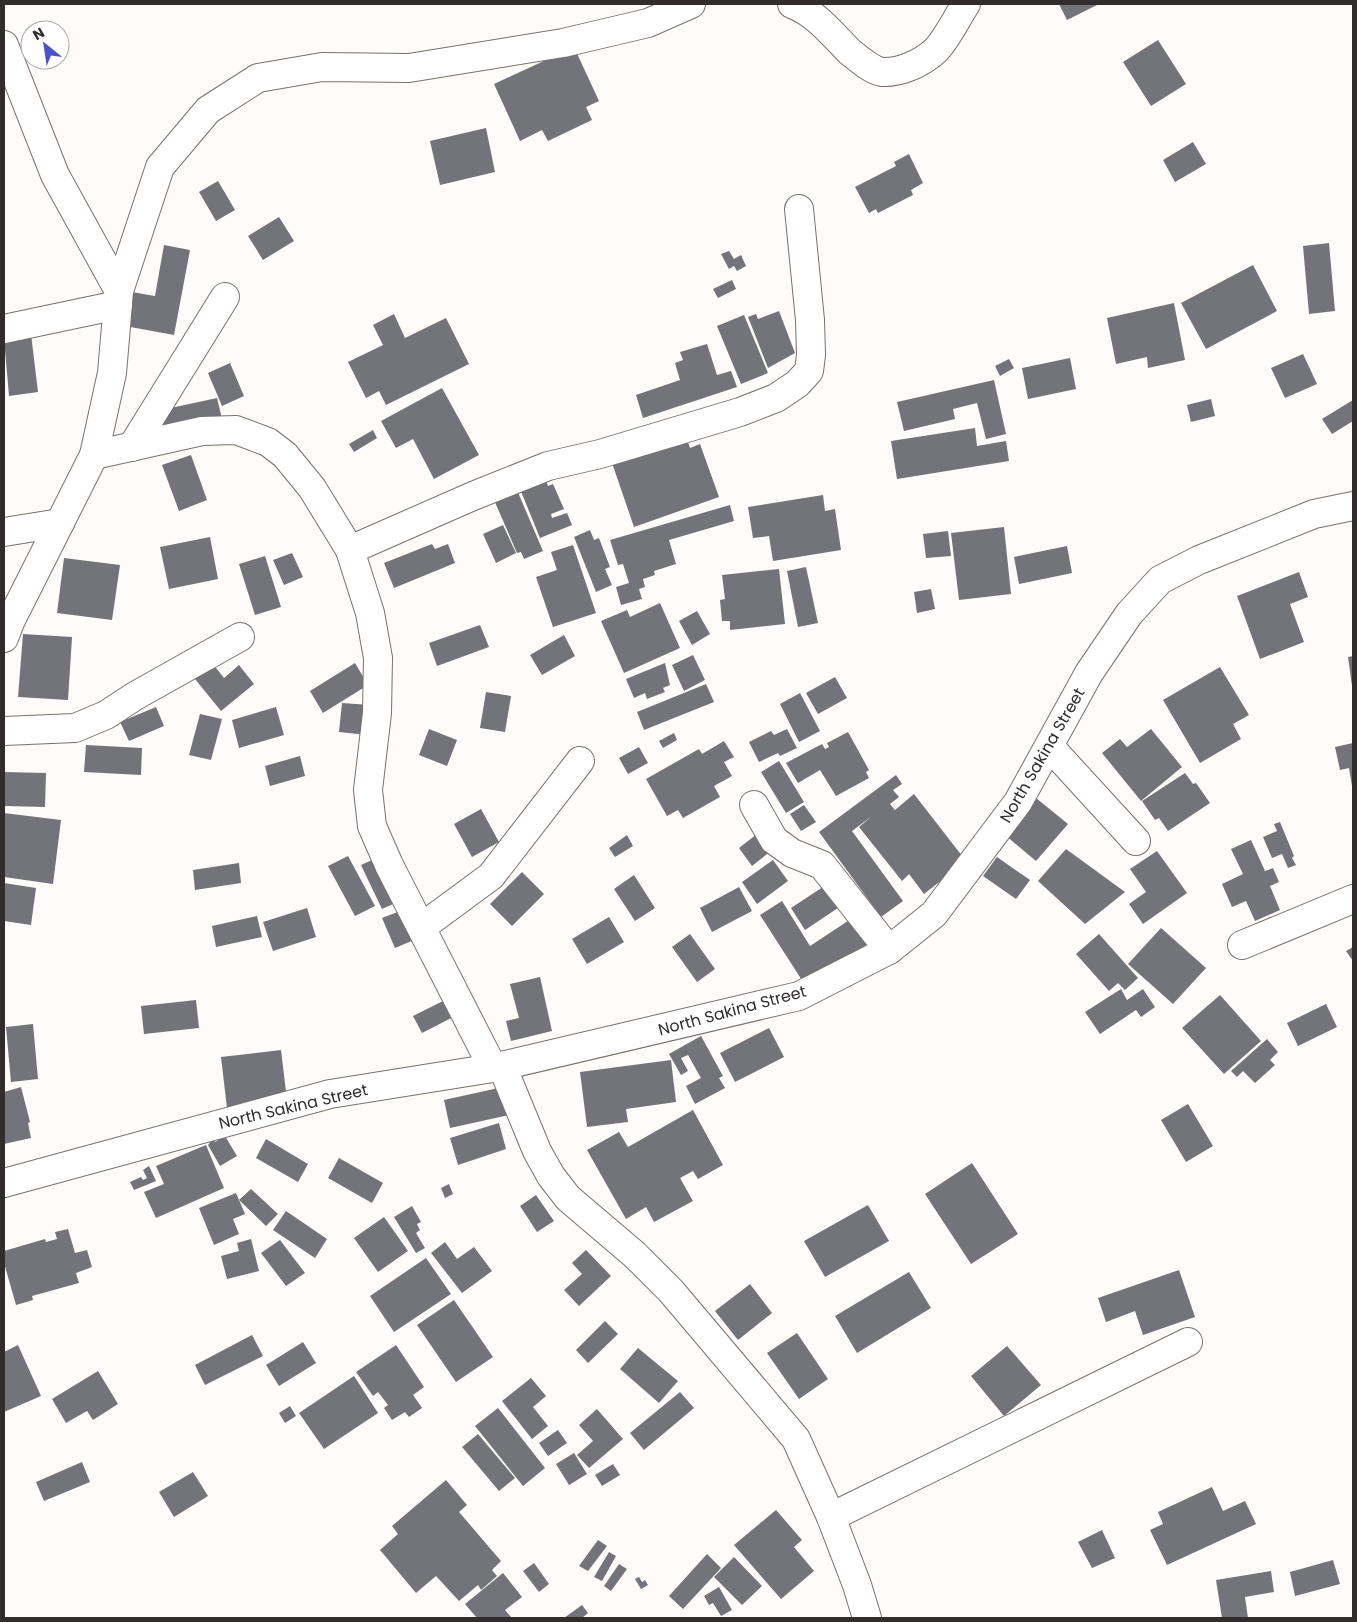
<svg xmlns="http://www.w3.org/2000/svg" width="1357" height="1622" font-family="Poppins,sans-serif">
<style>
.building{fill:#73747a}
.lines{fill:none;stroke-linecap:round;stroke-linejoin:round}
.street-casing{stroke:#78716e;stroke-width:30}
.street{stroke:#fff;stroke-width:28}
.labels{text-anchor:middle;stroke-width:5;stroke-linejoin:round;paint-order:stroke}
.street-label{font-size:16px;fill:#302d2c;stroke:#fff}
</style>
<rect width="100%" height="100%" fill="#fefbfa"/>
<g class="building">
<polygon points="1059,4 1099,4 1067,20"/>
<polygon points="1158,40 1186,84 1151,106 1123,62"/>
<polygon points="574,47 599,101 586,107 592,120 548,141 542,130 520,141 494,84"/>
<polygon points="486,128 495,172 440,185 430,141"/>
<polygon points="1193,142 1206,164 1175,182 1163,160"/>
<polygon points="909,154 923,183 911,190 913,195 878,213 876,209 869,213 855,187 896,166 894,162"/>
<polygon points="218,181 235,210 216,221 199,192"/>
<polygon points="279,217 294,241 263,260 248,236"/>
<polygon points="1329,243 1335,311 1309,314 1303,246"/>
<polygon points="164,245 190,250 174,335 125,326 132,292 155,296"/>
<polygon points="729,251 734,259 741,255 746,266 737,271 734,266 729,269 721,254"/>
<polygon points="1253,265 1277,311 1206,349 1181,303"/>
<polygon points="732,280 736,289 718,298 713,289"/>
<polygon points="1174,303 1185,360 1148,368 1147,357 1116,364 1107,318"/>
<polygon points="779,311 795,353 768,368 748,317 756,314 758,319"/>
<polygon points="394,314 405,338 446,318 469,364 386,405 379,391 366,398 348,362 383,345 373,325"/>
<polygon points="744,315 768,373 741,384 717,326"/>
<polygon points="31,334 38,392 9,396 4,338"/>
<polygon points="707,344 717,375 731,371 737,387 643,418 636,395 680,380 675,363 683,360 680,352"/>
<polygon points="1303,354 1317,384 1285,398 1271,368"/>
<polygon points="1070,358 1076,389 1028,399 1022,368"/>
<polygon points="1009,359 1014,368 1000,376 995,366"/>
<polygon points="230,363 244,396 222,406 208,373"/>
<polygon points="994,380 1006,434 986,439 977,403 953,409 955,419 904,431 897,402"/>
<polygon points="442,388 479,455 434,479 413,439 396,448 381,421"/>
<polygon points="217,398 222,419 161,432 157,411"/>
<polygon points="1211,399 1215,416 1191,422 1187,405"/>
<polygon points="1353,400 1353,421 1332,434 1322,419"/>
<polygon points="975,428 977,446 1006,441 1009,461 897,479 891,441"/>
<polygon points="373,430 377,438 354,452 349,444"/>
<polygon points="685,434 690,448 700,444 719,497 634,527 611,460"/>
<polygon points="191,455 207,500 179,511 162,465"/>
<polygon points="546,481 548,486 553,484 564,509 551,514 552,518 567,513 572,525 540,538 518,484"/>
<polygon points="514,483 543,551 524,559 521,552 517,553 491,493"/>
<polygon points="823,495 825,511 835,509 841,550 773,561 769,536 753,538 748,507"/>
<polygon points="730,505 734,521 669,540 676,564 654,571 655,575 643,579 645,587 639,589 642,599 621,605 616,587 629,583 623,564 618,565 610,540"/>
<polygon points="503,525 516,553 496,563 483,534"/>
<polygon points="1004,527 1011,594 959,600 951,533"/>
<polygon points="590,530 594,540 599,538 610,567 605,569 612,585 596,592 574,537"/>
<polygon points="948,531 951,556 926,558 923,534"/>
<polygon points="210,537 218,579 169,589 160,547"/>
<polygon points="432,544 435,549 448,544 455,563 394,588 384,563"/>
<polygon points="573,545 596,613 553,627 536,577 557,570 551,552"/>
<polygon points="1067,546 1072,573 1019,584 1014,557"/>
<polygon points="292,553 303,577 284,585 273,560"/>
<polygon points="265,556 281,607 255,615 239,564"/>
<polygon points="64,558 120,565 112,620 57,613"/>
<polygon points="806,567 818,623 798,627 787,571"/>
<polygon points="779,569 785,624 730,630 730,621 722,621 720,600 725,599 722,575"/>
<polygon points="1299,572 1308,597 1290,604 1304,642 1260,659 1237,596"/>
<polygon points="931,589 935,609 917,613 914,592"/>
<polygon points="660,603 680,648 624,673 601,621 627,610 630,617"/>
<polygon points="697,611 710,634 692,645 679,621"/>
<polygon points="480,625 489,647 437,666 429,643"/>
<polygon points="23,634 72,637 68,700 18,697"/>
<polygon points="564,635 575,656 542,675 530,655"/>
<polygon points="693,655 705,680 684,691 672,665"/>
<polygon points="1353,656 1353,686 1352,686 1348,657"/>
<polygon points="355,663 368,685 323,713 310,691"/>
<polygon points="665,663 670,685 663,688 665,692 647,699 645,693 634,698 626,679"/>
<polygon points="213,664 224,678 239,665 254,684 221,711 195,679"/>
<polygon points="1220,667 1249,715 1233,724 1241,739 1200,763 1163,700"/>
<polygon points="835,677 847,698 818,714 806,693"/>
<polygon points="706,684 714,702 644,730 637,712"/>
<polygon points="486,692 511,696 505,732 480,728"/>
<polygon points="800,693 820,731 799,742 780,704"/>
<polygon points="342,703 370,705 367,735 339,732"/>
<polygon points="156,707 164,726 129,741 120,722"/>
<polygon points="276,707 284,735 239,748 232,720"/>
<polygon points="200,714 222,719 211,760 189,755"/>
<polygon points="429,729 457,740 447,766 419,755"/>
<polygon points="787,729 797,748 780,756 778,753 759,762 749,742 771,731 774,735"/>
<polygon points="1151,729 1182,767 1141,801 1102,753 1120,739 1127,747"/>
<polygon points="848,732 869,770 866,772 869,778 836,796 820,770 798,783 786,763 822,744 825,749 829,747 827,743"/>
<polygon points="674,733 677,740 663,748 659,741"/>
<polygon points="724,741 734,757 724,762 732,776 714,786 720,797 683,818 678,810 667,816 646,779 699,749 702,754"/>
<polygon points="1353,743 1353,785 1352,786 1349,768 1340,770 1335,747"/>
<polygon points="86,745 142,748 141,775 84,772"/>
<polygon points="639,747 648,763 628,774 619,758"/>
<polygon points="300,756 305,776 270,786 265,766"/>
<polygon points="779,761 804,802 786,813 761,772"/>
<polygon points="4,772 46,773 45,807 4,806"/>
<polygon points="1185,773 1193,784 1196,783 1210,803 1168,831 1159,818 1155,820 1142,801"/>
<polygon points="896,775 902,784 893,790 899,797 890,804 895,810 914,794 966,861 924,894 909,874 902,881 859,827 872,816 852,831 903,901 881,917 819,832"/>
<polygon points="1036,798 1068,824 1036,861 1005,835"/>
<polygon points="804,805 816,822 801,831 790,814"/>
<polygon points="481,809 499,842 472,857 454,824"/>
<polygon points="4,813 61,820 53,884 4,877"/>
<polygon points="1280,822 1294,856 1292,858 1296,865 1288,868 1282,854 1272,858 1263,837 1277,831 1274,824"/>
<polygon points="757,834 771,851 752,866 739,848"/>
<polygon points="627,835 633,846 615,857 609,848"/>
<polygon points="1251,840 1265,871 1273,868 1279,882 1270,886 1280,910 1255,921 1246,901 1232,907 1222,884 1243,874 1231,849"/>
<polygon points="1066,849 1125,892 1085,924 1038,881"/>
<polygon points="1157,851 1187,893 1143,924 1129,904 1146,892 1130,869"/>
<polygon points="348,856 375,906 355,916 328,866"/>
<polygon points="381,856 402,900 382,909 361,865"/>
<polygon points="997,857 1030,880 1016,899 983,876"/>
<polygon points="773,860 788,881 757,904 742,882"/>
<polygon points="239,863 241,883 195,890 193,870"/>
<polygon points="522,872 544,894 512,926 490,904"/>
<polygon points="634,875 655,908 635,921 614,889"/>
<polygon points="4,883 36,888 31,925 4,921"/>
<polygon points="829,883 844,904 805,930 791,908"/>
<polygon points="739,887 752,911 712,932 700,908"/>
<polygon points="782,901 810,946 857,915 873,941 805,985 760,915"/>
<polygon points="307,908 316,937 273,951 263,922"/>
<polygon points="408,908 421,937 395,948 382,918"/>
<polygon points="257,916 262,937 216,947 212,926"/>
<polygon points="609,917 624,942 587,964 572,939"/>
<polygon points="1161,928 1206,968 1173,1004 1128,964"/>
<polygon points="690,934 715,969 697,982 672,947"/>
<polygon points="1099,934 1138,978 1125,990 1118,983 1109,991 1076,954"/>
<polygon points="1353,947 1353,961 1346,951"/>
<polygon points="540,977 552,1031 511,1041 506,1021 519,1018 510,984"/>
<polygon points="1121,989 1127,1000 1143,989 1155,1007 1141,1017 1136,1010 1100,1034 1085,1012"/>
<polygon points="1220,995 1261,1041 1224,1074 1182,1028"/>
<polygon points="451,997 459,1014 422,1033 413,1016"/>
<polygon points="196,1000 199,1028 144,1034 141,1006"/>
<polygon points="1326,1004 1337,1027 1298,1046 1287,1023"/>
<polygon points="33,1024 38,1079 11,1082 6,1027"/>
<polygon points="769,1028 784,1057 735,1082 720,1053"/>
<polygon points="701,1036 723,1076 719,1078 725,1088 695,1104 686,1086 701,1078 688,1055 681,1058 688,1071 681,1075 669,1054"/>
<polygon points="1267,1039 1278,1052 1270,1060 1275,1065 1255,1083 1243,1071 1237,1077 1231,1071"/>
<polygon points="281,1050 287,1100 227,1108 221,1057"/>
<polygon points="671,1060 676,1102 626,1109 628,1122 587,1127 580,1072"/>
<polygon points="21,1087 30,1122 28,1123 31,1138 4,1144 4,1092"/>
<polygon points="503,1087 509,1115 450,1128 444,1100"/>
<polygon points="1188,1104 1213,1146 1186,1162 1161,1120"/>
<polygon points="693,1110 723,1165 698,1179 693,1171 680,1178 693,1201 654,1222 646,1207 626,1219 587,1150 619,1132 628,1147"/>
<polygon points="499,1123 506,1149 458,1165 450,1138"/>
<polygon points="225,1136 237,1156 220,1166 208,1145 213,1138 215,1142"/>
<polygon points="266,1139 308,1164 298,1182 256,1158"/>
<polygon points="206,1145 224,1188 156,1218 144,1192 164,1184 156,1166"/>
<polygon points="339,1158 383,1183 372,1203 328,1178"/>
<polygon points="972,1163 1018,1234 971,1264 925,1194"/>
<polygon points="149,1166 156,1181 134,1190 130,1182 141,1177 143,1180 147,1178 143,1170"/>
<polygon points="449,1184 453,1194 445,1198 441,1188"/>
<polygon points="251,1189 278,1214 266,1226 239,1200"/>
<polygon points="236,1193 245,1214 233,1219 239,1234 214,1245 199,1208"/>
<polygon points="536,1195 554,1221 537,1232 520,1206"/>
<polygon points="868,1205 889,1241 825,1277 804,1241"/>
<polygon points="412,1206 421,1222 417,1224 420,1230 416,1233 425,1248 416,1253 394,1217"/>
<polygon points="286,1211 327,1239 315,1258 273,1230"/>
<polygon points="384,1217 408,1251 378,1272 354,1238"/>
<polygon points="68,1229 75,1253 87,1250 92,1267 76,1273 79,1283 32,1296 33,1300 16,1305 4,1263 4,1251 45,1239 46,1242 57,1239 55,1232"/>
<polygon points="251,1239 259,1271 227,1279 221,1256 239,1251 237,1243"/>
<polygon points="280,1240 305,1273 286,1286 261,1253"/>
<polygon points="445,1242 457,1259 474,1247 492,1271 462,1293 431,1253"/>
<polygon points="586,1250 611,1276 579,1306 564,1290 582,1274 572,1263"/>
<polygon points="426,1258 451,1294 394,1332 370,1296"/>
<polygon points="1179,1270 1195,1317 1143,1335 1135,1311 1106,1322 1098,1298"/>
<polygon points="909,1272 931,1308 857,1353 835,1316"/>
<polygon points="750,1284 772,1313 738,1340 715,1311"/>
<polygon points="454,1300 493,1357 456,1382 417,1325"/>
<polygon points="605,1321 618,1334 588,1363 576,1350"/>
<polygon points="797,1333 828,1379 799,1399 767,1353"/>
<polygon points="252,1335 263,1356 205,1385 195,1365"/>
<polygon points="303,1342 316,1363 279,1386 266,1365"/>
<polygon points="18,1345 41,1396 4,1412 4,1352"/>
<polygon points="396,1345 424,1387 413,1395 422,1408 409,1417 405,1412 392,1420 384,1408 388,1405 378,1392 373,1396 356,1372"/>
<polygon points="1007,1346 1041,1385 1004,1416 971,1376"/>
<polygon points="638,1348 678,1381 659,1403 620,1369"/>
<polygon points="98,1371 118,1404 93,1420 87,1411 66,1423 52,1399"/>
<polygon points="354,1376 378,1413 324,1449 299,1413"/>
<polygon points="531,1378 546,1396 533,1407 548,1426 532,1439 502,1401"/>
<polygon points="680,1392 694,1408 644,1450 630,1433"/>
<polygon points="290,1406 296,1416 285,1423 279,1413"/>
<polygon points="498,1408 545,1468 523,1486 475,1426"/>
<polygon points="597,1409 623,1439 589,1468 577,1455 593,1441 579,1425"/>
<polygon points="558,1430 567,1443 548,1456 539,1443"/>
<polygon points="478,1434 515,1478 499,1491 462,1447"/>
<polygon points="574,1453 587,1474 569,1485 556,1464"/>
<polygon points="82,1462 90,1482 44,1501 36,1482"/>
<polygon points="613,1464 620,1475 602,1486 595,1475"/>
<polygon points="193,1472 208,1496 174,1517 159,1492"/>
<polygon points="446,1480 467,1505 459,1512 501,1561 492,1570 497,1576 481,1590 478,1585 459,1601 436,1576 416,1593 380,1550 398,1534 392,1526"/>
<polygon points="1212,1487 1223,1511 1245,1501 1256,1524 1167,1565 1150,1530 1163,1524 1158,1512"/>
<polygon points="776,1510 802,1540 794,1547 814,1571 781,1599 734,1545"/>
<polygon points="1102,1530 1115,1558 1092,1568 1078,1542"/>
<polygon points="598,1540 607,1546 588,1571 579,1566"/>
<polygon points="609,1552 616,1556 602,1581 594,1577"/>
<polygon points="707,1554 721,1568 683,1609 669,1596"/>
<polygon points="734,1557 762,1586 742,1605 714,1577"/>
<polygon points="1333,1560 1340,1584 1295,1596 1290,1572"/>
<polygon points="534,1563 549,1584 539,1592 523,1571"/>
<polygon points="619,1564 627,1569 611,1591 604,1586"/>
<polygon points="1271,1571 1274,1592 1245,1597 1248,1618 1222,1618 1216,1580"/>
<polygon points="503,1573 522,1597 505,1610 512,1618 477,1618 465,1604"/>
<polygon points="639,1577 642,1582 645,1580 648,1585 641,1589 635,1579"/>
<polygon points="719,1587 732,1610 721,1616 713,1603 709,1605 704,1596"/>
<polygon points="582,1605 588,1613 582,1618 564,1618"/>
</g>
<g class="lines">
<g class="street-casing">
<g id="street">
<path d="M 792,4 C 817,14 831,33 850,52 C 859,59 871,70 882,72 C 900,73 922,63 935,51 C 947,39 956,19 966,4"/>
<polyline points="4,45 55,175 119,291 112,373 94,455 10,622 4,638"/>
<polyline points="119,291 160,167 208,110 258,78 322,67 409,68 563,43 648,23 691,4"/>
<polyline points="4,329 118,305"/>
<polyline points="132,447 225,297"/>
<polyline points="94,455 202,431 236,430 268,442 285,455 312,488 350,550 370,613 378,658 377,713 368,790 372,826 389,865 493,1068"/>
<polyline points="4,532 60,523"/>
<polyline points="350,550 473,496 548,466 600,454 740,412 776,398 797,384 809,371 811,355 810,320 799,209"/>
<polyline points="4,731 75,728 106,715 135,696 240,637"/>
<polyline points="1050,747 1136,841"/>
<polyline points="754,805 774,840 792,853 822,865 889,950"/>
<polyline points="422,927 491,876 580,761"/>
<polyline points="1242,945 1353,899"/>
<polyline points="502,1066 537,1151 551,1176 568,1198 635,1255 671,1291 796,1439 831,1517 857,1585 867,1618"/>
<polyline points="4,1183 330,1094 493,1068 799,996 889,950 934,914 1018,802 1089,673 1129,614 1160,580 1199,560 1314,514 1353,506"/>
<polyline points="831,1517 1188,1342"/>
</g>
</g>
<use href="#street" class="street"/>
</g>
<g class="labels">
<g class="street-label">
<text transform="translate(1042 755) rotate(-60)" y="6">North Sakina Street</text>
<text transform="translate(732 1010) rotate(-15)" y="6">North Sakina Street</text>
<text transform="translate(293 1106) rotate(-13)" y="6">North Sakina Street</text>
</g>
</g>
<rect width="1357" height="1622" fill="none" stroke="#302d2c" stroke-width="10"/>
<g transform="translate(45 45) rotate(330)"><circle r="24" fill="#ffffff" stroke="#acabab"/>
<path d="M0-4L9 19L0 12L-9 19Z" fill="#4b52c8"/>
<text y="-8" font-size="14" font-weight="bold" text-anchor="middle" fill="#302d2c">N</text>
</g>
</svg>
